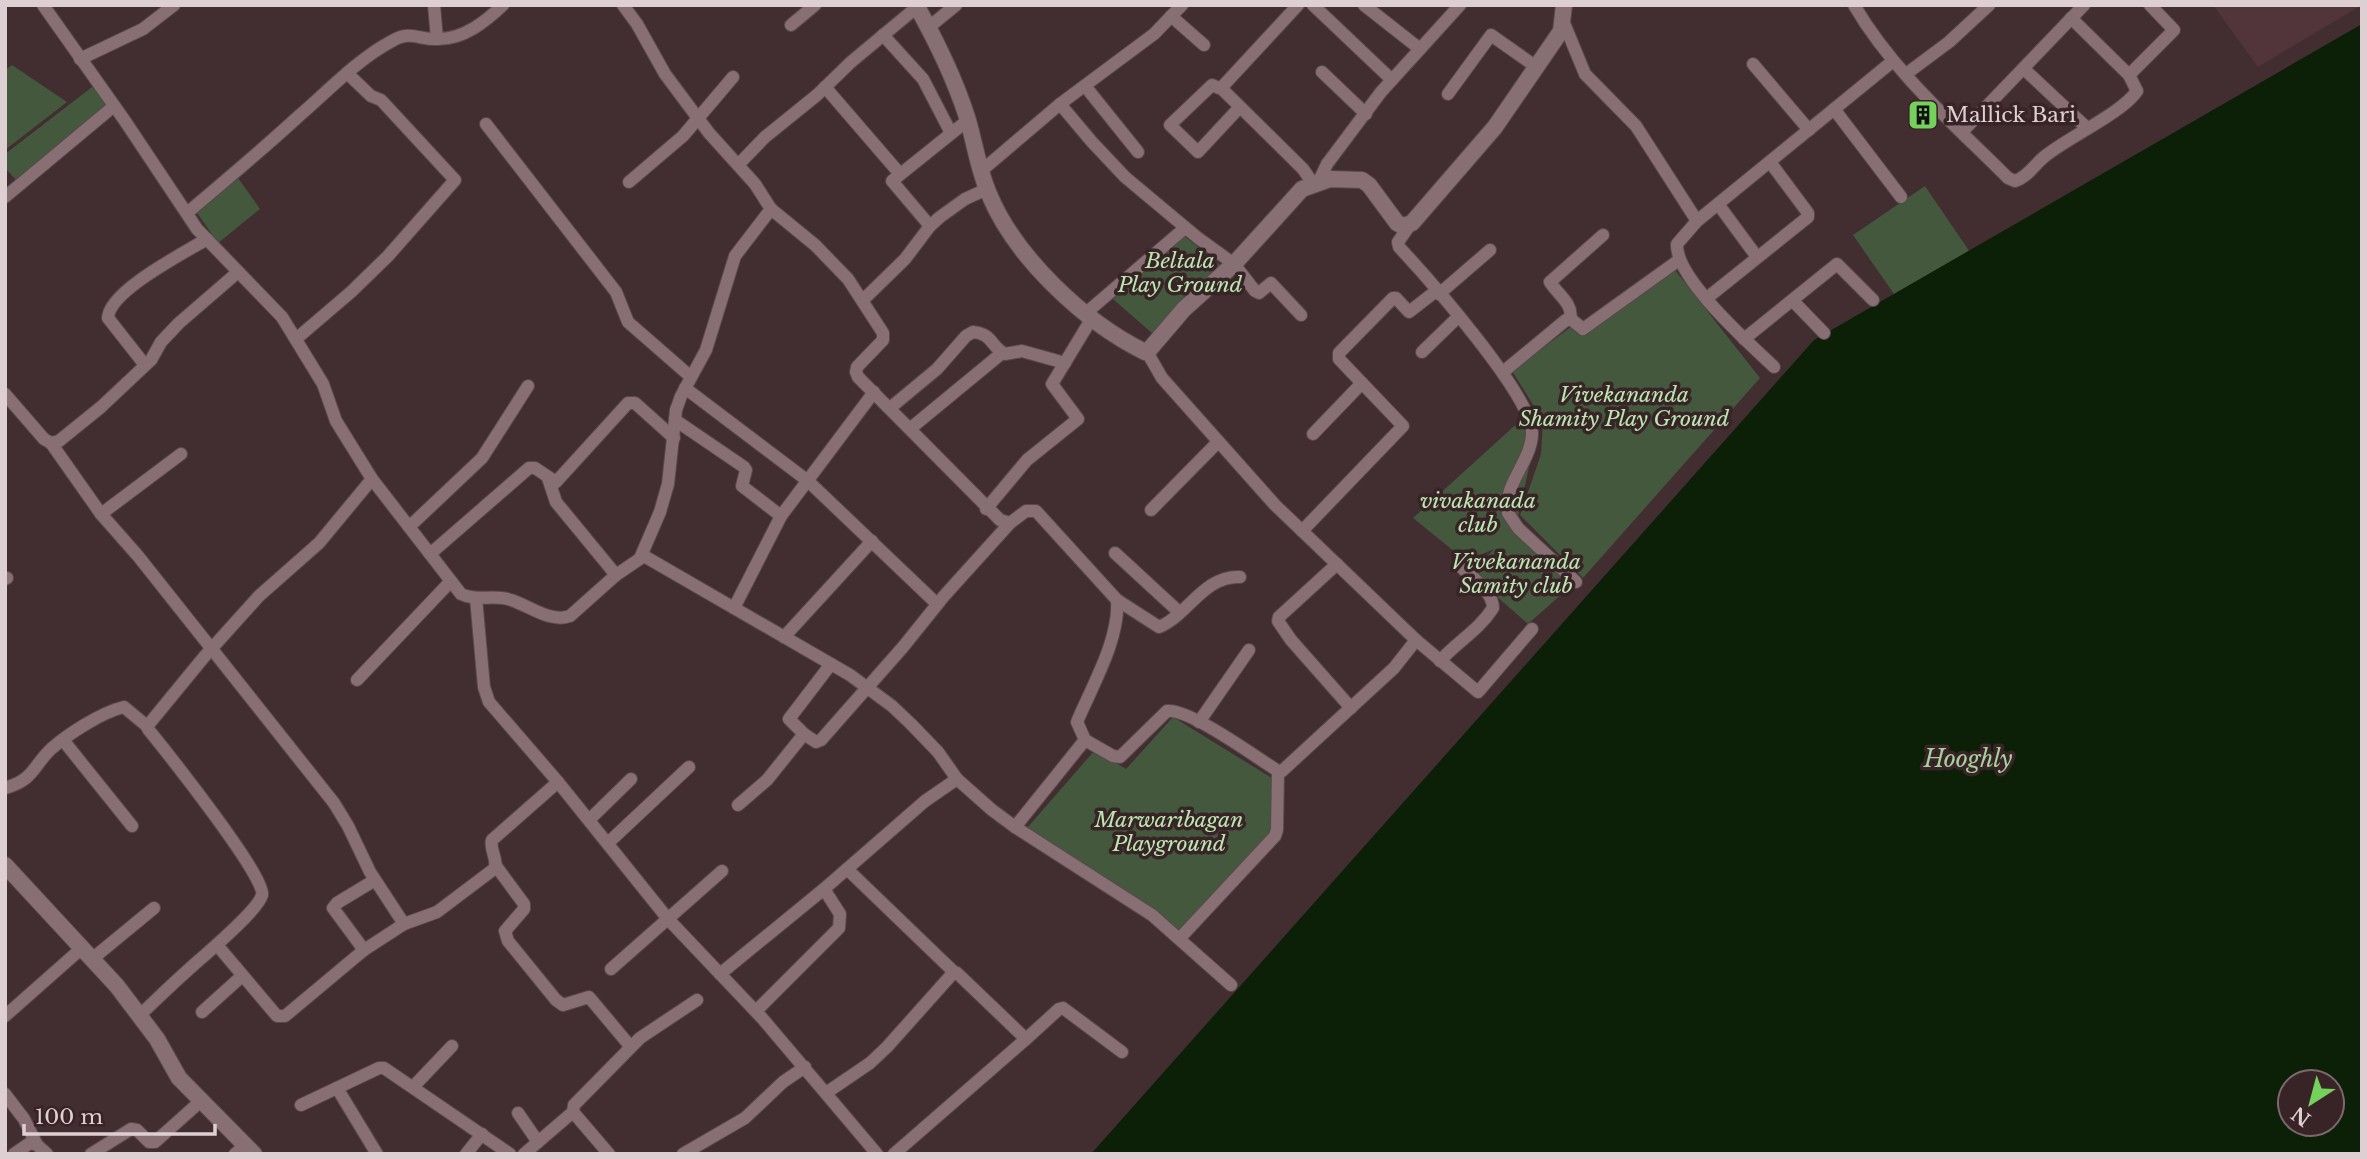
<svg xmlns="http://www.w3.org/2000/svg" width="2367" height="1159" font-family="'Libre Baskerville',serif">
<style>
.built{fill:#51353b}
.green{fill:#43583d}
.water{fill:#0b2006;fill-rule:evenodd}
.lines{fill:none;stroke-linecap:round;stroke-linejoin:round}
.minor-casing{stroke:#5b494d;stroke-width:14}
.tertiary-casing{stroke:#5b494d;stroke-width:18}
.minor{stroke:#886f74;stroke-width:12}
.tertiary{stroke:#886f74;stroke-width:16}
.labels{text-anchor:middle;stroke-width:7;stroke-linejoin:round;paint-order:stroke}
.poi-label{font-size:21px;fill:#decfd2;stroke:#382327;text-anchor:start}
.park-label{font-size:21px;font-style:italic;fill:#bae6b0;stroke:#382327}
.water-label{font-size:23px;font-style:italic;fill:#a6d09c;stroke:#382327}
</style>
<rect width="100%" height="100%" fill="#422d31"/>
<polygon class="built" points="2213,5 2362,5 2258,67"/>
<g class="green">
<polygon points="12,65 67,102 5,150 5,70"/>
<polygon points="96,84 113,107 17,181 5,168 5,154"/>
<polygon points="236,175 260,209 218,243 195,210"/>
<polygon points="1925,186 1978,264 1903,307 1853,235"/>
<polygon points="1183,235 1225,269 1153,334 1113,299"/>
<polygon points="1675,270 1760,378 1583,578 1520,515 1541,454 1543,421 1512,371 1572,326 1582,335"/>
<polygon points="1523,418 1531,459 1515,530 1572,585 1528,624 1471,574 1494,549 1466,561 1413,518"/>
<polygon points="1173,717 1272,778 1270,835 1180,930 1027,828 1095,750 1126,769"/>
</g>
<path class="water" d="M 2362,24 L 2362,1154 L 1091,1154 L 1814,340 ZM 2290,1082 L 2332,1082 L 2332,1124 L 2290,1124 Z"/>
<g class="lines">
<g class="minor-casing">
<g id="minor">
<path d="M 43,5 L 125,121 L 197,229 L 282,317 L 323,384 L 336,421 L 372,479 L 461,594 C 477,602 495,594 511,600 C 530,606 550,623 570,616 L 616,575 L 644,556 L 850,675 L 892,706 L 911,724 L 938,752 L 957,779"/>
<polyline points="434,5 437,39"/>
<polyline points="623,5 637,24 665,74 709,133 755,184 771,209 735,256 706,350 681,396 676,410 668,484 660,512 641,556"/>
<polyline points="1313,5 1392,80"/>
<polyline points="1364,5 1420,49"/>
<path d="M 1854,5 C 1893,72 1954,124 2008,178 L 2015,181 C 2028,177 2034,165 2044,157 C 2068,137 2121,114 2137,91 L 2129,75 L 2071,18"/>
<polyline points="1171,16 1204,45"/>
<polyline points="1564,23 1585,74 1636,126 1697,221"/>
<polyline points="791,25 815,5"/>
<polyline points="929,27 956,5"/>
<polyline points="883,35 923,79 951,133"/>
<polyline points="80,59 143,29 174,5"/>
<polyline points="1753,64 1809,130"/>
<polyline points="2024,69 2087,128"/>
<polyline points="1322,72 1366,114"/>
<polyline points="1906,74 1949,42 1989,5"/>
<polyline points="2129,75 2174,30 2150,5"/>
<polyline points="1085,86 1138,152"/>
<polyline points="825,87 900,174"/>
<polyline points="1221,88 1303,169 1314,185"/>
<polyline points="1448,94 1491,35 1535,66"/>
<polyline points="1060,104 1092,142 1125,177 1198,238 1234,264 1255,291 1259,293 1271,283 1301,315"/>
<polyline points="1239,108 1198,152 1170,125 1212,85 1219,88 1222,87 1298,5"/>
<polyline points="1834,109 1901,197"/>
<polyline points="486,124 616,292 628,322 691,377"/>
<polyline points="1962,132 2084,5"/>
<polyline points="738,165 765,137 817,95 851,62 917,7"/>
<polyline points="980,172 1060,104 1154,34 1182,5"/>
<polyline points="629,182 683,136 733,77"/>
<polyline points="1318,183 1327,164 1381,92 1460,5"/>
<polyline points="5,197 114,106"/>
<polyline points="1718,204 1757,257"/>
<path d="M 771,209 L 815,245 L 848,279 L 883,333 L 883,340 L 857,367 L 856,372 L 858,377 L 1000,520 L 1010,523 L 1026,511 L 1036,511 L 1117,600 C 1120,639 1092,686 1077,722 L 1085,740"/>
<path d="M 187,213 C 225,181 263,149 300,115 C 329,90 358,59 392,41 C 411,30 419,40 438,39 C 464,39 485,22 503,5"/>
<path d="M 1410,225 L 1398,242 L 1399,247 C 1428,278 1531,395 1532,432 C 1533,460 1502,485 1508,513 L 1518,528 L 1576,582"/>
<polyline points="930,226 892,181 968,120"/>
<polyline points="1439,294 1490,250"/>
<polyline points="1707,298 1808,217 1808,213 1770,162"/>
<polyline points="863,300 905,259 930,226 940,217 965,199 987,189"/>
<polyline points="1793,301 1824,333"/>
<polyline points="1086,313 1185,228"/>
<path d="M 1570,319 C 1574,304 1557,294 1550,282 L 1603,235"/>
<polyline points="296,339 351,292 388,256 455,180 381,100 371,96 347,73"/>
<polyline points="1744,339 1837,264 1873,300"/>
<polyline points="1422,352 1458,317"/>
<path d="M 145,365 L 108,318 C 109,291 184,253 207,239"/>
<path d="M 1774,367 C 1749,343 1675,278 1677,244 L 1697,221 L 1893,61"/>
<polyline points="1503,372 1566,320 1572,320 1583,329 1679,260"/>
<polyline points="685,388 808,481 937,604"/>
<polyline points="5,394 44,439 51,443 59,441 101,407 151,360 161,342 179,323 238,272"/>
<path d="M 890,408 L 937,369 L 966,336 L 973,332 C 993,334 990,346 1005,354 L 1022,351 L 1065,363"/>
<polyline points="675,420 744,467 746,470 742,486 781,516"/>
<polyline points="911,428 1002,353"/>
<polyline points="1313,434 1362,383"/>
<polyline points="51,443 101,514 138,556 334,803 348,826 370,872 404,924"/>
<polyline points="548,478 556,502 616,575"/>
<polyline points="986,509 1027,460 1078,419 1052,384 1092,318"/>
<polyline points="1151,510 1218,442"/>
<polyline points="101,514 181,454"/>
<polyline points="409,527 482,458 528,386"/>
<polyline points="1302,531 1403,426 1339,359 1339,353 1393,298 1396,298 1409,312 1436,291"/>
<polyline points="1115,553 1179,612"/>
<polyline points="430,554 529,468 535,468 556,482 628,403 635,403 674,438"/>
<polyline points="1337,564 1279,617 1278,621 1291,640 1351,708"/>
<polyline points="5,579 7,578"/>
<polyline points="476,598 484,687 489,702 558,782"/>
<path d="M 1117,600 L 1159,627 C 1187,616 1204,575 1240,577"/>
<polyline points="734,608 781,516 874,392"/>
<polyline points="784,637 872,541"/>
<polyline points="1416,640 1478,692 1532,629"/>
<path d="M 1440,661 C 1457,642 1479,630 1493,608 C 1493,592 1473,578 1462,568"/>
<polyline points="831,664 789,719 804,734 816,742 821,740 903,647 944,596 1010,523"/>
<polyline points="357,680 451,581"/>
<polyline points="1199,722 1249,650"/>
<polyline points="63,740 132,826"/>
<path d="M 5,788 C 34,780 33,766 51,749 C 68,734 102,712 124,707 L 148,727"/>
<polyline points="738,805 767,780 804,734"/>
<polyline points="589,820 631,779"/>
<path d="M 1015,827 L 1085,740 L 1113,756 L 1120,757 L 1167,711 C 1189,708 1257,758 1278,771 L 1282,771 L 1394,668 L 1416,640 L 1275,505 L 1162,378 L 1147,352"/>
<polyline points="608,843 689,767"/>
<polyline points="496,866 524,904 524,909 505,931 508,941 556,1000 563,1005 589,997 630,1046"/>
<polyline points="847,869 954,972"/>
<polyline points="1180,938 1275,836 1277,830 1278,771"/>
<path d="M 217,945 L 277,1016 L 285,1016 L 364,950 L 404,924 L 437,912 L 494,869 C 499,860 489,850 492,840 L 558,782 L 668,919 L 762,1018 L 877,1154"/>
<polyline points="364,950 333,908 337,903 375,880"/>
<polyline points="92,959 154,908"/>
<polyline points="611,969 722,871"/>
<polyline points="720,974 824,889 925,801 957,779 992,810 1015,827 1152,915 1231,985"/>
<polyline points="756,1011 839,928 840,914 824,889"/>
<polyline points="202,1012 242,976"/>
<path d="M 140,1015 C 156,1000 171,985 187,971 C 201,958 258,911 262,895 C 267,878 165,750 148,729 L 149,724 L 204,657 L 259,596 L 319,543 L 372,479"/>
<polyline points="5,1016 82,948"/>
<polyline points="413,1087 452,1046"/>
<polyline points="337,1088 377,1154"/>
<polyline points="826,1093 870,1063 887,1047 954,972 957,973 1026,1039 1059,1009 1063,1008 1122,1052"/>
<polyline points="5,1094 24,1119 37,1145"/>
<polyline points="301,1105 379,1068 384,1068 510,1154"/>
<polyline points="518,1113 538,1142"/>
<polyline points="14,1154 30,1143 37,1145 47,1154"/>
<polyline points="91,1154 131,1129 137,1130 149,1142 155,1142 202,1100"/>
<polyline points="235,1154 246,1145"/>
<polyline points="466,1154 482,1134"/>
<polyline points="524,1154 573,1112"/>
<polyline points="609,1154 573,1112 574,1105 640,1038 697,1000"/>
<polyline points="683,1154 745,1118 783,1082 805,1067"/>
<polyline points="894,1154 1026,1039"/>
</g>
</g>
<g class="tertiary-casing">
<g id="tertiary">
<path d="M 916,5 C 937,42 954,77 967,117 C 975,143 978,169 989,194 C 1015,257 1084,322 1145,352 L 1149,350 L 1184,309 L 1234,264 L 1302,189 L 1330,179 L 1362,180 L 1369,185 L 1397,223 L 1403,226 L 1412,223 L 1495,127 L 1561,31 L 1564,5"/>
<polyline points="5,865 117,986 157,1039 179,1078 254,1154"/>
</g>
</g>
<use href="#minor" class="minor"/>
<use href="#tertiary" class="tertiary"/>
</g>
<defs>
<g id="building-square" transform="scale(1.575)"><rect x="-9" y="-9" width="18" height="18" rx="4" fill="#74d25c" stroke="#382327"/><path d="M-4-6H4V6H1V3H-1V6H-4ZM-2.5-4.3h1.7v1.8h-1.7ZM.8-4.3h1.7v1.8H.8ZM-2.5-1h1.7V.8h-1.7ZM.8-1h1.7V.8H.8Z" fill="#111"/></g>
</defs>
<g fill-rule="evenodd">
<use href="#building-square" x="1923" y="115"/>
</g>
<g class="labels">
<g class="poi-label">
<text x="1946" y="122">Mallick Bari</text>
</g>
<g class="park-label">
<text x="1180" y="268">Beltala<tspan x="1180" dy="24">Play Ground</tspan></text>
<text x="1624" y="402">Vivekananda<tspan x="1624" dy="24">Shamity Play Ground</tspan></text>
<text x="1478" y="508">vivakanada<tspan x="1478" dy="24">club</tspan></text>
<text x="1516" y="569">Vivekananda<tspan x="1516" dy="24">Samity club</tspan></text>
<text x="1169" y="827">Marwaribagan<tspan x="1169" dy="24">Playground</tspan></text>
</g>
<g class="water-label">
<text x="1968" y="767">Hooghly</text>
</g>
</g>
<rect width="2367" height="1159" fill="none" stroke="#decfd2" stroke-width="14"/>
<g transform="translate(2311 1103) rotate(216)"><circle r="33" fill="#382327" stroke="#7a686b" stroke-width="2"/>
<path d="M0-5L12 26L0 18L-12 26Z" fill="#74d25c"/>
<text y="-10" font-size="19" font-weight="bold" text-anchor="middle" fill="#decfd2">N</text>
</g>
<path d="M24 1124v10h191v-10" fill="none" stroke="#decfd2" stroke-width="3.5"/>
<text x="35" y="1124" font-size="21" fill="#decfd2" stroke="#382327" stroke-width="5" paint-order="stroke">100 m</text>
</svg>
